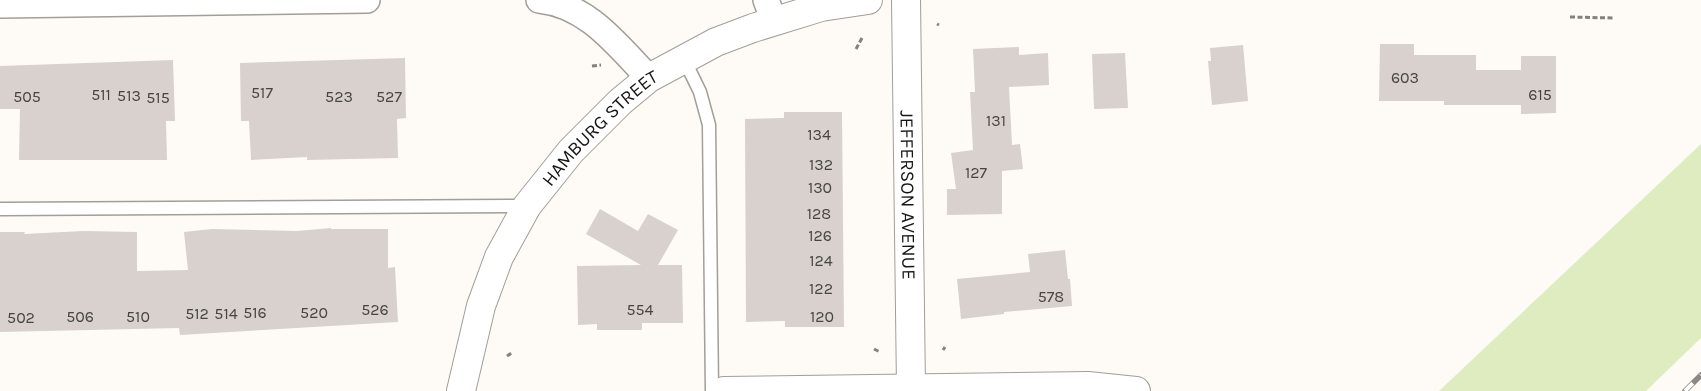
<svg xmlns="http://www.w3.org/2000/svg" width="1701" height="391" font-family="Karla,sans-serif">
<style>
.green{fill:#deecbf}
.building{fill:#d8d1cd}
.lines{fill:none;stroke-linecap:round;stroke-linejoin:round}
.lane-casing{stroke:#a29e98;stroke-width:15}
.street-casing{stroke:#a29e98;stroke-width:28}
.secondary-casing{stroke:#a29e98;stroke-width:30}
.path{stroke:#83817e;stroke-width:3;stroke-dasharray:5 2.5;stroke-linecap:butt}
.lane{stroke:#fff;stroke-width:12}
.street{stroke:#fff;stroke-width:25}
.secondary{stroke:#fff;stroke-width:28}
.rail-casing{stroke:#8b8985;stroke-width:5.5}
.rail{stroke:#fff;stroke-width:4;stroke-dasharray:11;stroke-linecap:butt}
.labels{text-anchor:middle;stroke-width:4.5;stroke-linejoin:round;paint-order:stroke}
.number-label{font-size:16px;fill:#474542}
.street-label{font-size:19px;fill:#171614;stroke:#fff}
</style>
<rect width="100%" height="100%" fill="#fefbf6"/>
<polygon class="green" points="1701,144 1701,338 1646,391 1439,391"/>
<g class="building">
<polygon points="1380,44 1414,44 1414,55 1476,55 1476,70 1521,70 1521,56 1556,56 1556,113 1521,114 1521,105 1444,105 1444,101 1379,101"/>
<polygon points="1243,45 1248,101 1212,105 1208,61 1211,61 1210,48"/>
<polygon points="1019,47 1019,55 1048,53 1049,85 1009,87 1012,145 1020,144 1023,169 1002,171 1002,214 947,215 947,189 956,189 951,153 973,150 970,92 975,92 973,49"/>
<polygon points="1125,53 1128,108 1094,109 1092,54"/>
<polygon points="405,58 406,118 397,119 398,158 307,160 307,157 251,160 249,121 241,121 240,63"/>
<polygon points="173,60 175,121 166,121 167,160 19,160 20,109 0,109 0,66"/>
<polygon points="784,112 842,112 844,327 785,327 785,321 746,322 745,119 784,118"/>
<polygon points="600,209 638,231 648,214 678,230 658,265 682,265 683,323 642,323 642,330 597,330 597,324 578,325 577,266 641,265 586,234"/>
<polygon points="331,228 331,229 388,229 388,268 395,267 398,322 180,335 179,328 0,332 0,232 25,232 24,234 83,231 137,232 137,271 188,270 184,232 212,229 297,231"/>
<polygon points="1065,250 1068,279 1070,279 1072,306 1004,312 1004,314 961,319 957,279 1030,272 1028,254"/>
</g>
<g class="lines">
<g class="lane-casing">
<g id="lane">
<polyline points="684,59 700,92 709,125 712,391"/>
<polyline points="0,209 527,206"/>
</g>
</g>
<g class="street-casing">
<g id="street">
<path d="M 539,0 C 588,5 617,45 649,78"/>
<polyline points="766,0 774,21"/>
<polyline points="0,5 367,0"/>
</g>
</g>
<g class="secondary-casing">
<g id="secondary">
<path id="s1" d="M 906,0 L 911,388"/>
<path id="s2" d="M 461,391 L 481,306 L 499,257 L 527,206 L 571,151 L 620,102 L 649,78 L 716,42 L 753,28 L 821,7 L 868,0"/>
<polyline points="724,391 1088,386 1136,391"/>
</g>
</g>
<g class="path">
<polyline points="1570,17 1613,18"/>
<polyline points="937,24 939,25"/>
<polyline points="856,49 862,38"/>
<polyline points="592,66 601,65"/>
<polyline points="874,349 880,352"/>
<polyline points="943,350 945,347"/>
<polyline points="507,356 513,352"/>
</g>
<use href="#lane" class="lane"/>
<use href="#street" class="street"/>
<use href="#secondary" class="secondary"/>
<g class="rail-casing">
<polyline id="rail" points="1685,391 1701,375"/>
</g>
<use href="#rail" class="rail"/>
</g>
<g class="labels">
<g class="number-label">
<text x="1405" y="83">603</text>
<text x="262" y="98">517</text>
<text x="101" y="100">511</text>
<text x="1540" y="100">615</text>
<text x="129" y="101">513</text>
<text x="27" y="102">505</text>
<text x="339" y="102">523</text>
<text x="389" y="102">527</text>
<text x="158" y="103">515</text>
<text x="996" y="126">131</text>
<text x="819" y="140">134</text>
<text x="821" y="170">132</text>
<text x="976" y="178">127</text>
<text x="820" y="193">130</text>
<text x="819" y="219">128</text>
<text x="820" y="241">126</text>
<text x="821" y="266">124</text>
<text x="821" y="294">122</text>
<text x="1051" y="302">578</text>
<text x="375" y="315">526</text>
<text x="640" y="315">554</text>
<text x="255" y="318">516</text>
<text x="314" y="318">520</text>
<text x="197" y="319">512</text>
<text x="226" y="319">514</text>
<text x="80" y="322">506</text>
<text x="138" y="322">510</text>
<text x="822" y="322">120</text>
<text x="21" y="323">502</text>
</g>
<g class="street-label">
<text dy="7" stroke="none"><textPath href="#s2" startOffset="305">HAMBURG STREET</textPath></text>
<text dy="7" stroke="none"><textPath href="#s1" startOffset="195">JEFFERSON AVENUE</textPath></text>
</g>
</g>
</svg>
